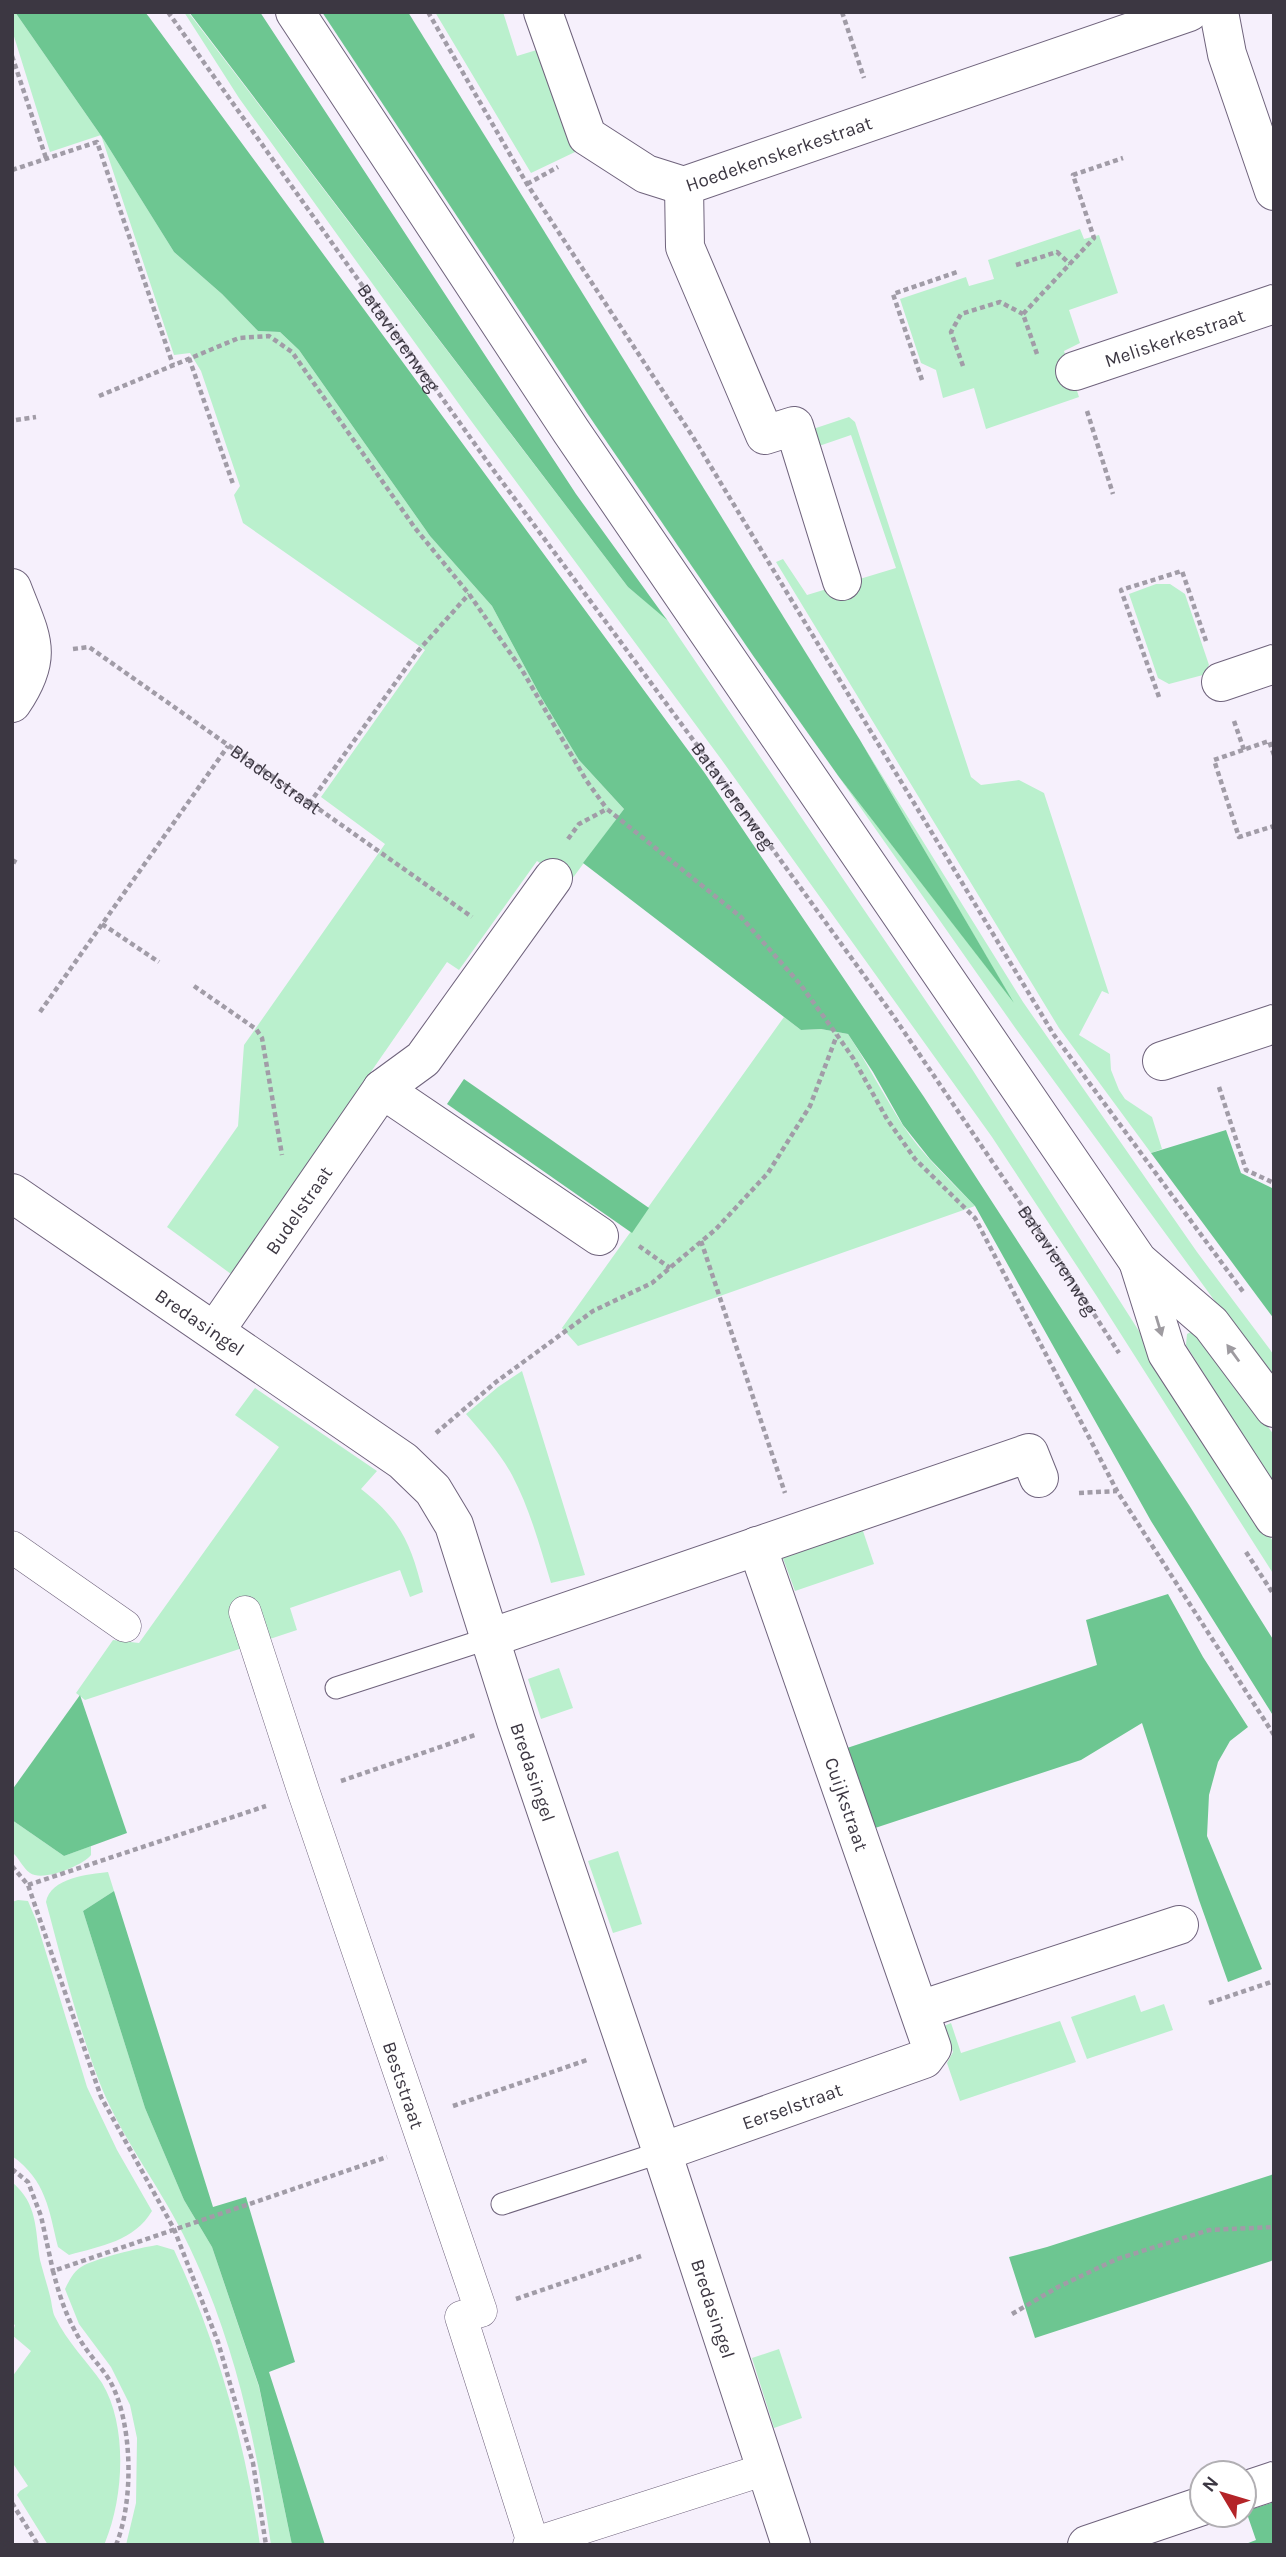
<svg xmlns="http://www.w3.org/2000/svg" width="1286" height="2557" font-family="Karla,sans-serif">
<style>
.green{fill:#baf0cd}
.forest{fill:#6dc691}
.lines{fill:none;stroke-linecap:round;stroke-linejoin:round}
.service-casing{stroke:#6f637c;stroke-width:23}
.pedestrian-casing{stroke:#6f637c;stroke-width:33}
.minor-casing{stroke:#6f637c;stroke-width:40}
.secondary-casing{stroke:#6f637c;stroke-width:40}
.path{stroke:#a19ca7;stroke-width:4.5;stroke-dasharray:5 3.5;stroke-linecap:butt}
.service{stroke:#fff;stroke-width:21}
.pedestrian{stroke:#fff;stroke-width:32}
.minor{stroke:#fff;stroke-width:38}
.secondary{stroke:#fff;stroke-width:38}
.oneway{fill:#9e9ba0}
.labels{text-anchor:middle;stroke-width:5;stroke-linejoin:round;paint-order:stroke}
.street-label{font-size:19px;fill:#3c3742;stroke:#fff}
</style>
<rect width="100%" height="100%" fill="#f6f0fc"/>
<g class="green">
<polygon points="12,12 15,12 104,140 174,252 222,294 258,331 280,332 299,350 430,536 492,606 541,697 579,760 624,809 569,883 537,861 459,970 447,962 231,1274 167,1227 238,1126 244,1045 385,844 321,797 425,650 243,523 234,495 240,486 201,371 190,353 174,355 101,135 50,152 12,30"/>
<polygon points="184,12 188,12 628,587 666,618 972,1069 1274,1543 1274,1575 1096,1295 992,1137 721,759 469,418 239,98"/>
<polygon points="435,12 503,12 517,56 540,49 575,152 531,173"/>
<polygon points="1080,229 1084,239 1099,235 1118,293 1069,310 1080,343 1064,351 1079,397 986,429 974,388 943,398 936,370 921,363 900,299 966,277 969,286 994,279 988,260"/>
<polygon points="849,417 855,422 971,777 981,785 1019,780 1044,793 1109,994 1102,991 1079,1035 1110,1054 1111,1070 1119,1090 1125,1099 1152,1117 1162,1149 1151,1153 1059,1028 776,562 783,559 807,595 896,568 851,435 819,446 813,429"/>
<polygon points="1156,584 1170,584 1185,594 1209,665 1203,675 1169,684 1158,678 1129,594"/>
<polygon points="863,745 1023,1002 1197,1252 1274,1355 1274,1382 1016,1029 839,777 1010,997"/>
<path d="M 784,1017 L 801,1030 L 821,1029 L 848,1034 C 867,1063 883,1094 902,1124 C 921,1154 950,1180 975,1206 L 578,1346 L 562,1328 Z"/>
<polygon points="1193,1331 1199,1334 1274,1435 1274,1485 1186,1345 1187,1334"/>
<path d="M 522,1371 L 585,1575 L 551,1583 C 540,1547 530,1509 512,1475 C 500,1453 483,1434 466,1414 L 498,1387 Z"/>
<path d="M 255,1388 L 377,1471 L 361,1489 C 401,1520 411,1544 423,1592 L 410,1597 L 400,1570 L 290,1608 L 297,1630 L 85,1700 L 76,1693 L 113,1640 L 139,1643 L 279,1447 L 235,1415 Z"/>
<polygon points="861,1525 874,1564 795,1591 781,1553"/>
<polygon points="559,1668 573,1708 541,1719 528,1679"/>
<path d="M 12,1820 L 64,1856 L 91,1846 L 91,1855 C 82,1866 43,1882 30,1873 C 23,1868 19,1858 12,1852 Z"/>
<polygon points="618,1851 642,1924 613,1933 588,1861"/>
<path d="M 108,1872 L 114,1891 L 83,1911 L 145,2108 L 184,2200 L 212,2247 L 259,2387 L 292,2545 L 271,2545 C 256,2438 232,2331 183,2234 C 157,2182 120,2136 99,2081 C 77,2023 62,1961 46,1902 C 50,1878 89,1874 108,1872 Z"/>
<path d="M 18,1900 L 28,1901 L 36,1920 L 87,2087 L 117,2150 L 152,2211 C 134,2241 101,2246 69,2255 L 58,2247 C 49,2210 46,2180 12,2156 L 12,1902 Z"/>
<polygon points="1135,1995 1141,2012 1164,2004 1173,2030 1087,2059 1071,2017"/>
<polygon points="1060,2021 1076,2062 960,2101 947,2063 953,2052 944,2026 951,2023 961,2053"/>
<path d="M 12,2182 C 38,2204 35,2229 40,2260 C 43,2272 47,2284 50,2296 C 52,2303 52,2311 55,2317 C 67,2342 87,2361 102,2383 C 128,2426 124,2499 104,2545 L 48,2545 L 17,2495 L 20,2491 L 28,2486 L 12,2462 L 12,2377 L 31,2351 L 12,2335 L 15,2325 L 12,2323 Z"/>
<path d="M 157,2245 L 174,2250 C 218,2343 245,2443 260,2545 L 126,2545 L 136,2503 L 137,2438 L 130,2405 L 111,2367 L 79,2324 L 65,2289 C 69,2281 73,2272 81,2267 C 96,2258 139,2248 157,2245 Z"/>
<polygon points="779,2349 802,2418 774,2428 752,2358"/>
</g>
<g class="forest">
<polygon points="15,12 145,12 149,17 704,772 924,1097 1189,1505 1274,1641 1274,1717 1151,1521 975,1206 930,1159 903,1125 873,1072 848,1034 821,1029 801,1030 583,863 624,809 579,760 541,697 492,606 430,536 299,350 280,332 258,331 222,294 174,252 104,140"/>
<polygon points="189,12 260,12 576,494 667,620 628,587"/>
<polygon points="322,12 408,12 860,740 1014,1003 839,777 754,657 587,413"/>
<polygon points="464,1079 649,1208 632,1233 447,1104"/>
<polygon points="1226,1130 1241,1173 1274,1189 1274,1319 1151,1153"/>
<polygon points="1168,1594 1203,1657 1248,1727 1230,1741 1218,1762 1209,1795 1207,1836 1262,1969 1228,1982 1199,1900 1142,1723 1081,1760 866,1831 841,1750 1097,1665 1086,1620"/>
<polygon points="80,1695 127,1833 64,1856 12,1820 12,1790"/>
<polygon points="114,1891 213,2207 246,2197 295,2362 269,2372 325,2545 292,2545 259,2386 212,2247 184,2200 145,2108 83,1911"/>
<polygon points="1274,2174 1274,2260 1035,2338 1009,2257 1047,2247"/>
<polygon points="1274,2502 1274,2545 1243,2545 1256,2540 1246,2511"/>
</g>
<g class="lines">
<g class="service-casing">
<g id="service">
<polyline points="336,1688 490,1638"/>
<polyline points="502,2204 662,2152"/>
</g>
</g>
<g class="pedestrian-casing">
<g id="pedestrian">
<polyline points="12,1547 125,1626"/>
<path id="s3" d="M 245,1612 L 304,1793 L 481,2311 L 461,2317 L 533,2543"/>
<polyline points="529,2545 766,2469"/>
</g>
</g>
<g class="minor-casing">
<g id="minor">
<polyline points="543,12 587,136 646,174 684,186"/>
<polyline points="1219,12 1227,54 1274,191"/>
<path id="s4" d="M 1075,371 L 1274,304"/>
<path id="s5" d="M 842,581 L 794,426 L 765,435 L 685,247 L 684,186 L 1189,12"/>
<path d="M 12,588 C 31,638 45,655 12,703"/>
<polyline points="1221,682 1274,664"/>
<polyline points="1162,1061 1274,1024"/>
<polyline points="382,1089 599,1236"/>
<path id="s6" d="M 12,1193 L 403,1461 L 433,1490 L 454,1525 L 516,1721 L 662,2152 L 791,2545"/>
<path id="s7" d="M 215,1331 L 382,1089 L 423,1059 L 553,878"/>
<polyline points="490,1638 1029,1453 1039,1478"/>
<polyline points="920,2010 1179,1925"/>
<path id="s8" d="M 662,2152 L 924,2059 L 932,2048 L 757,1546"/>
<polyline points="1244,2491 1274,2481"/>
<polyline points="1087,2545 1202,2506"/>
</g>
</g>
<g class="secondary-casing">
<g id="secondary">
<polyline points="295,12 571,431 1138,1261 1211,1324 1274,1408"/>
<polyline points="1138,1261 1167,1353 1274,1518"/>
</g>
</g>
<g class="path">
<path id="s1" d="M 168,12 L 489,464 L 708,760 L 892,1014 L 1063,1266 L 1119,1353"/>
<polyline points="428,12 527,184 693,437 1054,1035 1244,1293"/>
<polyline points="842,12 864,78"/>
<polyline points="12,56 46,158"/>
<polyline points="12,170 97,142 173,365"/>
<polyline points="527,184 558,167"/>
<polyline points="1016,265 1057,252 1070,264"/>
<polyline points="1037,354 1023,314 1094,238 1073,175 1123,158"/>
<polyline points="189,358 233,484"/>
<polyline points="963,366 951,332 961,314 1000,302 1023,314"/>
<polyline points="922,380 893,294 957,272"/>
<polyline points="99,396 239,338 269,336 292,352 415,528 469,594 522,670 586,780 607,809"/>
<polyline points="1087,411 1113,494"/>
<polyline points="16,420 36,417"/>
<path id="s2" d="M 73,649 L 89,647 L 472,917"/>
<polyline points="1159,697 1121,590 1182,571 1207,644"/>
<polyline points="1234,721 1244,750"/>
<polyline points="1274,755 1269,741 1214,760 1239,837 1274,826"/>
<polyline points="309,804 418,651 469,594"/>
<polyline points="568,839 579,824 607,809 741,917 800,984 837,1035 853,1058 887,1119 915,1159 975,1218 1117,1491"/>
<polyline points="12,860 19,864"/>
<polyline points="102,924 159,962"/>
<polyline points="194,986 256,1029 262,1038 282,1155"/>
<polyline points="40,1012 228,746"/>
<polyline points="1219,1087 1246,1170 1274,1183"/>
<polyline points="701,1241 785,1493"/>
<polyline points="639,1246 670,1268"/>
<polyline points="436,1433 496,1382 593,1311 652,1283 716,1229 768,1173 810,1106 837,1035"/>
<polyline points="1079,1493 1117,1491 1274,1735"/>
<polyline points="1246,1552 1274,1595"/>
<polyline points="341,1781 475,1735"/>
<polyline points="12,1866 28,1885 101,2097 174,2229 218,2342 253,2463 266,2545"/>
<polyline points="28,1885 266,1806"/>
<polyline points="1209,2003 1274,1981"/>
<polyline points="453,2106 587,2060"/>
<polyline points="12,2169 28,2182 41,2216 53,2271"/>
<polyline points="516,2299 641,2256"/>
<polyline points="1012,2314 1058,2287 1117,2259 1209,2230 1274,2227"/>
<polyline points="12,2503 38,2545"/>
<path d="M 116,2545 C 134,2501 133,2423 110,2381 C 102,2368 92,2358 84,2346 C 68,2322 60,2298 53,2271 L 387,2157"/>
</g>
<use href="#service" class="service"/>
<use href="#pedestrian" class="pedestrian"/>
<use href="#minor" class="minor"/>
<use href="#secondary" class="secondary"/>
</g>
<defs><path id="oneway-solid" d="M-6-.8H1V-3.2L6.5 0L1 3.2V.8H-6Z" transform="scale(1.75)"/></defs>
<g class="oneway">
<use href="#oneway-solid" transform="translate(1159 1326) rotate(73)"/>
<use href="#oneway-solid" transform="translate(1233 1353) rotate(-126)"/>
</g>
<g class="labels">
<g class="street-label">
<text dy="7" stroke="none"><textPath href="#s5" startOffset="558">Hoedekenskerkestraat</textPath></text>
<text dy="7" stroke="none"><textPath href="#s1" startOffset="399">Batavierenweg</textPath></text>
<text dy="7" stroke="none"><textPath href="#s4" startOffset="105">Meliskerkestraat</textPath></text>
<text dy="7" stroke="none"><textPath href="#s2" startOffset="245">Bladelstraat</textPath></text>
<text dy="7" stroke="none"><textPath href="#s1" startOffset="966">Batavierenweg</textPath></text>
<text dy="7" stroke="none"><textPath href="#s7" startOffset="147">Budelstraat</textPath></text>
<text dy="7" stroke="none"><textPath href="#s1" startOffset="1533">Batavierenweg</textPath></text>
<text dy="7" stroke="none"><textPath href="#s6" startOffset="228">Bredasingel</textPath></text>
<text dy="7" stroke="none"><textPath href="#s6" startOffset="816">Bredasingel</textPath></text>
<text transform="translate(847 1804) rotate(71)" y="7">Cuijkstraat</text>
<text dy="7" stroke="none"><textPath href="#s3" startOffset="499">Beststraat</textPath></text>
<text dy="7" stroke="none"><textPath href="#s8" startOffset="138">Eerselstraat</textPath></text>
<text dy="7" stroke="none"><textPath href="#s6" startOffset="1382">Bredasingel</textPath></text>
</g>
</g>
<rect width="1286" height="2557" fill="none" stroke="#3c3742" stroke-width="28"/>
<g transform="translate(1223 2494) rotate(308)"><circle r="33" fill="#ffffff" stroke="#b1afb3" stroke-width="2"/>
<path d="M0-5L12 26L0 18L-12 26Z" fill="#b42428"/>
<text y="-10" font-size="19" font-weight="bold" text-anchor="middle" fill="#3c3742">N</text>
</g>
</svg>
